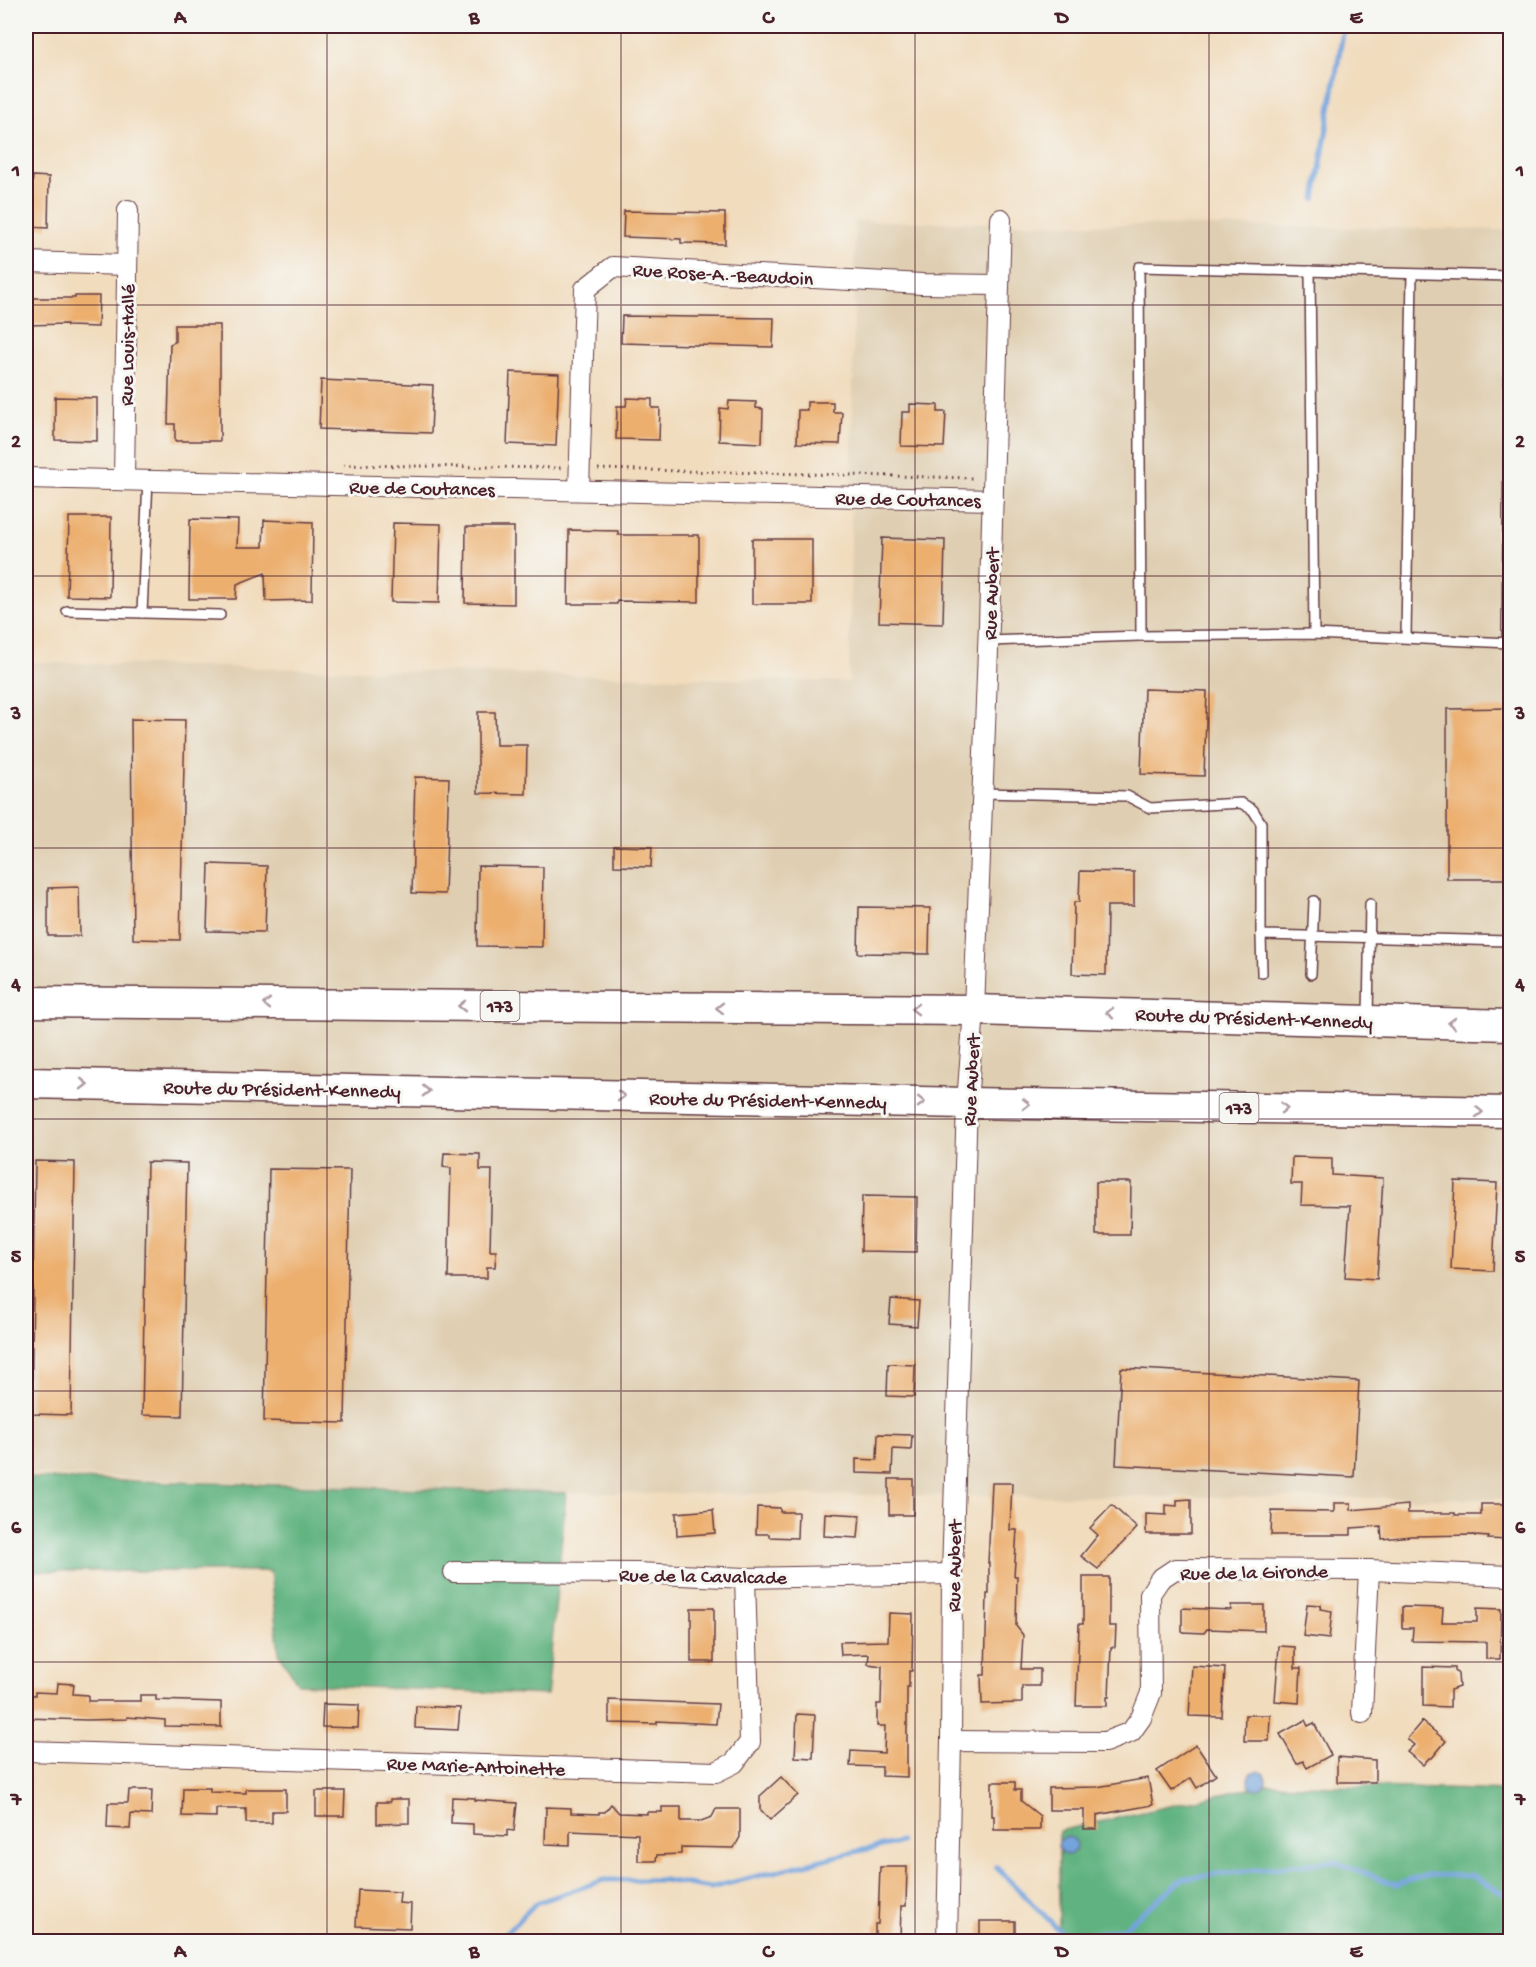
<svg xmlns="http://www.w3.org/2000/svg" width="1536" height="1967" font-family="'Gochi Hand',sans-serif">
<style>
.built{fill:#dfceb1}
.forest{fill:#61b380;stroke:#566956;stroke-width:1.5}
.water{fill:#72a3dc;stroke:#5e6184;stroke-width:1.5}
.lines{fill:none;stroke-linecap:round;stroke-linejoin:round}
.stream{stroke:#72a3dc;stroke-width:5}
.building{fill:#ecaf6e}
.lane-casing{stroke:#633b41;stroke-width:12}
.street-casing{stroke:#633b41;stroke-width:22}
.primary-casing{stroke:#633b41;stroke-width:33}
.path{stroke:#633b41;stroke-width:3;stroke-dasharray:1.5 4.5;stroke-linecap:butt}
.lane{stroke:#fff;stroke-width:9}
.street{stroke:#fff;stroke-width:20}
.primary{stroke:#fff;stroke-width:30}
.oneway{stroke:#ae9aa0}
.grid{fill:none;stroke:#4a1f2b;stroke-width:1.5;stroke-opacity:0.55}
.labels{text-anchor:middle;stroke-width:6;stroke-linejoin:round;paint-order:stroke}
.shield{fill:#f6f6f2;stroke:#7e6067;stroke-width:1.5}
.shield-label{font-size:18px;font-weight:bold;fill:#4a1f2b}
.street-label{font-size:20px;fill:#4a1f2b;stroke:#f6f6f2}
.neatline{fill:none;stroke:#4a1f2b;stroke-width:2}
.grid-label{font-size:20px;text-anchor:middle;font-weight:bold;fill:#4a1f2b}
</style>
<rect width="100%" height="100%" fill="#f6f6f2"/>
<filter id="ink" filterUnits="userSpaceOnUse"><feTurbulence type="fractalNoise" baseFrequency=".0167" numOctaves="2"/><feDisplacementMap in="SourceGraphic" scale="12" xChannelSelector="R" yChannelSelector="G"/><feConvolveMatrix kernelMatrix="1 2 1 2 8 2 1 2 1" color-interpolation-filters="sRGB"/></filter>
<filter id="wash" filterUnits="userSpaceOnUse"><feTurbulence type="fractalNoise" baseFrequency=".008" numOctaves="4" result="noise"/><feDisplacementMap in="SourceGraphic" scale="24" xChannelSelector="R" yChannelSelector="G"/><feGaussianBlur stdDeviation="1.35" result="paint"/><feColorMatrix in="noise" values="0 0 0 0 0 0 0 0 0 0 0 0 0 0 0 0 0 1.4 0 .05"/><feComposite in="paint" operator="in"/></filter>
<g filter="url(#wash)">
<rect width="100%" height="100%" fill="#f1dcbd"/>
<polygon class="built" points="855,221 1510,230 1510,1499 566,1493 26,1474 26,662 849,682"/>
<g class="forest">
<polygon points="26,1478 566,1493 547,1695 298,1684 279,1653 270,1571 26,1571"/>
<polygon points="1267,1784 1510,1791 1510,1941 1059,1942 1059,1831"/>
</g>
<g class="water">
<circle cx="1257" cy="1780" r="9"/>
<circle cx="1067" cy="1846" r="9"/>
</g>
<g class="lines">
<g class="stream">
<polyline points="1315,199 1344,26"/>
<polyline points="996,1867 1067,1938 1122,1929 1184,1878 1333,1861 1396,1885 1427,1875 1472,1876 1510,1896"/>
<polyline points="497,1942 536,1903 604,1880 663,1880 710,1888 849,1853 901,1842"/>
</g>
</g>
<g id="blocks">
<g class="building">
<polygon points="33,176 49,177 48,228 31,227 31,225 26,225 26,186 32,186"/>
<polygon points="624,211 725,213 725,244 681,243 681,239 623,237"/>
<polygon points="75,296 99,296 98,327 67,326 67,324 26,325 26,298 75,298"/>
<polygon points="622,316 774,318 773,347 621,343"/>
<polygon points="175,325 220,325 220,441 175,441 175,424 168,424 170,344 175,342"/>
<polygon points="510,372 559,374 556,446 507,444"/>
<polygon points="321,380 433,385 431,433 319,429"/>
<polygon points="55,397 97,398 97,441 55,440"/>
<polygon points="627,398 652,399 652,408 660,408 659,440 616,439 617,406 626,406"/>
<polygon points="729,401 756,402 756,408 763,409 762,443 719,441 720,408 728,409"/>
<polygon points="807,402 833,402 833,412 842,412 840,444 797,443 798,410 807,410"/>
<polygon points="910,404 938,405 938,412 946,412 944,447 901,446 902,412 910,412"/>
<polygon points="69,517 111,517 110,597 67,596"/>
<polygon points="190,519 238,520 237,547 263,547 264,520 313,522 312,600 266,601 265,573 237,584 236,599 189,599"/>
<polygon points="393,523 441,524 439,603 391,602"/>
<polygon points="466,527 514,527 514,604 465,603"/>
<polygon points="569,530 618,531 618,535 699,535 699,602 617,601 617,604 568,604"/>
<polygon points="882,538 945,540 943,624 879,622"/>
<rect x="752" y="539" width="60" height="65"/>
<polygon points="1144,689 1207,691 1204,776 1141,774"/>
<polygon points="1510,708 1510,879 1447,879 1447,709"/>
<polygon points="478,712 495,712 496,745 527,745 526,794 478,793"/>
<polygon points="131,719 185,720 180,940 133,939"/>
<polygon points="415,777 449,778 445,894 412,893"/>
<polygon points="614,846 652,847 651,867 614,866"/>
<polygon points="209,864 267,866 265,932 207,931"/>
<polygon points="478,866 543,867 542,947 477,946"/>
<polygon points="1080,871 1134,872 1134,906 1107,906 1106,975 1072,974 1074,902 1079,902"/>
<polygon points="79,887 80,936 48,936 48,888"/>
<polygon points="859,907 930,908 929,954 858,953"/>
<polygon points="444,1153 480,1154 480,1170 492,1170 490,1251 496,1251 495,1267 487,1267 487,1278 448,1278 451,1168 443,1167"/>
<polygon points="1292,1157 1332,1158 1332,1175 1383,1178 1377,1279 1345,1277 1350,1206 1301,1205 1302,1184 1291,1184"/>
<polygon points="35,1161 75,1162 71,1415 31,1414"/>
<polygon points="147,1162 187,1163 182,1416 142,1415"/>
<polygon points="269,1169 350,1170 345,1423 264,1421"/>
<polygon points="1455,1181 1497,1183 1493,1271 1451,1269"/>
<polygon points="1096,1182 1131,1182 1130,1235 1096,1235"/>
<polygon points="862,1196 917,1197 916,1252 861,1251"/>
<polygon points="891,1299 919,1301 917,1326 889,1324"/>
<polygon points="888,1364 915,1365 914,1397 887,1396"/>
<polygon points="1121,1368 1359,1381 1354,1477 1116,1465"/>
<polygon points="878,1434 912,1435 911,1450 893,1449 892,1474 856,1473 856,1459 877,1460"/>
<rect x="889" y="1479" width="24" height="36"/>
<polygon points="992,1483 1012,1483 1010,1530 1017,1530 1014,1576 1017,1576 1016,1626 1023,1635 1021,1669 1040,1669 1040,1686 1022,1686 1022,1703 982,1704 981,1675 985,1675 987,1594 989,1594 989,1563 988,1563"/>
<polygon points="1191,1499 1191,1534 1146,1534 1146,1514 1166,1515 1166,1505 1177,1506 1177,1500"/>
<polygon points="1334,1503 1351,1503 1351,1510 1408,1505 1408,1513 1455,1513 1455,1515 1481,1515 1481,1504 1510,1504 1510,1540 1488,1539 1489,1537 1475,1536 1475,1535 1411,1536 1382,1539 1381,1526 1351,1528 1351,1535 1271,1535 1272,1511 1334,1512"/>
<polygon points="1112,1505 1137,1528 1098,1569 1081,1556 1098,1535 1090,1528"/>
<polygon points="757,1507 780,1508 780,1512 798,1512 797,1538 769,1537 769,1534 756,1534"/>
<polygon points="713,1510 715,1533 677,1536 676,1513"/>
<polygon points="825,1513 860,1515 858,1538 824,1536"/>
<polygon points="1083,1577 1109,1577 1109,1626 1116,1626 1115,1647 1111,1647 1109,1697 1107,1697 1107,1706 1076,1706 1079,1624 1083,1624"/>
<polygon points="1307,1604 1321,1605 1320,1609 1332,1611 1329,1639 1303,1636"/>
<polygon points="1231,1605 1264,1605 1264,1631 1207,1629 1204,1633 1182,1632 1182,1608 1231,1610"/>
<polygon points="1402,1607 1443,1608 1442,1622 1477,1622 1477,1608 1501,1609 1500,1659 1486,1659 1486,1642 1412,1641 1413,1628 1402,1628"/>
<rect x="691" y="1608" width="23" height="54"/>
<polygon points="889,1613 913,1614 912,1671 909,1671 909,1687 907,1687 907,1777 882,1776 882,1767 850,1766 851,1751 884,1753 885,1726 877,1726 877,1704 881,1704 882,1666 868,1664 869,1654 841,1655 840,1642 888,1641"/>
<polygon points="1279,1646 1295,1647 1295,1668 1301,1668 1299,1703 1275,1701"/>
<polygon points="1192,1666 1225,1668 1222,1717 1189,1716"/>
<polygon points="1423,1667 1455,1668 1455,1671 1458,1674 1459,1687 1450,1690 1450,1707 1423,1706"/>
<polygon points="58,1683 74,1684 73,1694 88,1695 88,1701 140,1701 140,1695 156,1695 156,1700 221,1702 221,1727 165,1726 165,1720 127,1717 127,1719 87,1720 26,1718 26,1695 35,1695 35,1692 57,1693"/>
<polygon points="609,1700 718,1704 716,1724 657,1721 657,1724 609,1723"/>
<polygon points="323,1704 359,1705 358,1728 322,1727"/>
<polygon points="416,1706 460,1708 458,1730 415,1728"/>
<polygon points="797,1714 815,1715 813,1758 795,1757"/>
<polygon points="1245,1715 1270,1715 1269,1741 1244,1741"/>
<polygon points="1305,1720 1308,1726 1314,1723 1331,1755 1307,1768 1303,1761 1297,1764 1280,1734"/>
<polygon points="1422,1721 1446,1741 1432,1758 1429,1758 1423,1765 1407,1752 1414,1745 1407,1739"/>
<polygon points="1196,1745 1216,1775 1197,1788 1191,1778 1171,1791 1157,1771"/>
<polygon points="1337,1757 1375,1760 1375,1782 1337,1782"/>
<polygon points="781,1777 798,1795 770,1820 760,1809 760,1796"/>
<polygon points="1148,1778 1153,1805 1097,1815 1097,1829 1084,1829 1084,1810 1049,1810 1049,1788 1097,1787"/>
<polygon points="992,1782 1015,1782 1015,1790 1021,1790 1021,1801 1040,1816 1040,1830 994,1830 994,1816 992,1816"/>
<polygon points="183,1788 210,1788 210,1792 246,1793 246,1789 286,1789 286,1811 272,1811 272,1823 246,1823 246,1809 216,1809 216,1817 182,1816"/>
<polygon points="129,1790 152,1790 151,1815 131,1814 130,1829 107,1828 108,1803 128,1803"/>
<polygon points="316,1791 345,1791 344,1816 316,1816"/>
<polygon points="452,1797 475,1798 475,1800 517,1803 514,1831 507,1830 507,1836 473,1834 473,1824 451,1823"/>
<polygon points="390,1799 409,1799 409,1823 377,1824 377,1802 390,1802"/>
<polygon points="611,1804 619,1813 647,1814 647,1812 662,1812 662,1807 681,1807 681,1821 701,1821 712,1817 716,1809 740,1809 740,1837 734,1848 681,1847 681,1854 657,1855 656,1861 638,1861 638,1834 570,1831 570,1845 545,1844 546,1807 571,1808 571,1813 599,1814 599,1812 605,1812"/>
<polygon points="880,1867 907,1867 906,1906 901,1906 900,1941 875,1941 875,1924 878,1924"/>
<polygon points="358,1890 400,1892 399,1903 411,1904 410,1928 356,1926"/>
<polygon points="980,1921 1015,1921 1015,1941 994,1941 994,1939 980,1939"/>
</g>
</g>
</g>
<g filter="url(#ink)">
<use href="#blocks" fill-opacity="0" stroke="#633b41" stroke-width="1.5"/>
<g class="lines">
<g class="lane-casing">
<g id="lane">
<polyline points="1310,271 1314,634"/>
<polyline points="1510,276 1139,267 1141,636 1314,634 1510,643"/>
<polyline points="67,611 220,615"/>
<polyline points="142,613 148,480"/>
<polyline points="1406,637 1412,274"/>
<polyline points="988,641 1141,636"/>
<polyline points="1507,643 1510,313"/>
<polyline points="982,793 1127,796 1150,808 1241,803 1253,810 1261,823 1261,935 1510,941"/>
<polyline points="1261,935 1262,973"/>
<polyline points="1311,974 1314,901"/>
<polyline points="1368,1018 1370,904"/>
</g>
</g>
<g class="street-casing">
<g id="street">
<polyline points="26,262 127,265"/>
<polyline points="26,478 993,500"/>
<polyline points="124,480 128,210"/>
<polyline points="579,490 585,289 613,267 922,284 999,285"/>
<polyline points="454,1572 637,1573 745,1578 952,1574"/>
<polyline points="1362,1713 1369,1570"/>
<polyline points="951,1741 1105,1742 1131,1732 1141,1718 1151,1693 1150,1594 1160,1579 1175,1569 1369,1570 1510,1576"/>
<polyline points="26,1751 716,1772 734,1763 750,1742 745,1578"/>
<polyline points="947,1942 951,1741 952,1574 967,1103 974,1010 989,624 1001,219"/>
</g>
</g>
<g class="primary-casing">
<g id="primary">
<polyline points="26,1002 974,1010 1510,1025"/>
<polyline points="26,1083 967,1103 1510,1112"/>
</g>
</g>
<g class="path">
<polyline points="343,465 561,468"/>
<polyline points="598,469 975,478"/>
</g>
<use href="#lane" class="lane"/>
<use href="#street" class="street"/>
<use href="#primary" class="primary"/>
</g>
<defs><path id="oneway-chevron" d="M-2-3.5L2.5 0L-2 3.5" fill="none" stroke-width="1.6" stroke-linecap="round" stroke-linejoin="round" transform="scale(1.5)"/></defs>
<g class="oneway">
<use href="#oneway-chevron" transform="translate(267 1004) rotate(-180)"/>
<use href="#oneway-chevron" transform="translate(462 1006) rotate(-180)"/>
<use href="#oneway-chevron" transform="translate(720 1008) rotate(-180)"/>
<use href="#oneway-chevron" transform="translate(915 1009) rotate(-180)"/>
<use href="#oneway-chevron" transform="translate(1110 1013) rotate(-179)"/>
<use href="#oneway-chevron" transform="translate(1452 1023) rotate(-178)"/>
<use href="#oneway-chevron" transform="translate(84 1084) rotate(1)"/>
<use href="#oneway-chevron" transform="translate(426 1091) rotate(1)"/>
<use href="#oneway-chevron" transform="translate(621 1096) rotate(1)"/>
<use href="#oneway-chevron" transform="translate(921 1102) rotate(1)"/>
<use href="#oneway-chevron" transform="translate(1026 1104) rotate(1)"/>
<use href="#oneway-chevron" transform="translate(1284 1108) rotate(1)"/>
<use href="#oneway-chevron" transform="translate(1479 1112) rotate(1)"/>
</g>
</g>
<path class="grid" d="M 327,26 L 327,1942M 621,26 L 621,1942M 915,26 L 915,1942M 1209,26 L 1209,1942M 26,305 L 1510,305M 26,576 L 1510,576M 26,848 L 1510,848M 26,1119 L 1510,1119M 26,1391 L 1510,1391M 26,1662 L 1510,1662"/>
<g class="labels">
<g class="shield">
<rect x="480.5" y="991" width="39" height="30" rx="4.5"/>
<rect x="1219.5" y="1093" width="39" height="30" rx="4.5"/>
</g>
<g class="shield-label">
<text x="500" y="1012">173</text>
<text x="1239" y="1114">173</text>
</g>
<g class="street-label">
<text transform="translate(723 273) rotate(3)" y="7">Rue Rose-A.-Beaudoin</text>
<text transform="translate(126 345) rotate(-89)" y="7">Rue Louis-Hallé</text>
<text transform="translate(422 487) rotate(1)" y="7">Rue de Coutances</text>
<text transform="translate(908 498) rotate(1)" y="7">Rue de Coutances</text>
<text transform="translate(990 594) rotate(-88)" y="7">Rue Aubert</text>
<text transform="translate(1254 1017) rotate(2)" y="7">Route du Président-Kennedy</text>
<text transform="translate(970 1080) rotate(-87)" y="7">Rue Aubert</text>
<text transform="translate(282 1088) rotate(1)" y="7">Route du Président-Kennedy</text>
<text transform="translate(768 1099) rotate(1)" y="7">Route du Président-Kennedy</text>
<text transform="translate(953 1566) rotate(-89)" y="7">Rue Aubert</text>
<text transform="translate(1254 1571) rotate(-1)" y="7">Rue de la Gironde</text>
<text transform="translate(703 1575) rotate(1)" y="7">Rue de la Cavalcade</text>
<text transform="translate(476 1765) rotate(2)" y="7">Rue Marie-Antoinette</text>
</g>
</g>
<rect width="1536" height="1967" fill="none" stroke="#f6f6f2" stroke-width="66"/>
<rect x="33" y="33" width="1470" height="1901" class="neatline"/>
<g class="grid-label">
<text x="180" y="23">A</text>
<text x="474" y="23">B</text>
<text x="768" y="23">C</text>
<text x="1062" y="23">D</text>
<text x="1356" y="23">E</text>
<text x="16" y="176">1</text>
<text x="1520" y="176">1</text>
<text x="16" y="447">2</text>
<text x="1520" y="447">2</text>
<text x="16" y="719">3</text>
<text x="1520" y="719">3</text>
<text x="16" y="990">4</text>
<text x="1520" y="990">4</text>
<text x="16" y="1262">5</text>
<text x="1520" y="1262">5</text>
<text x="16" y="1533">6</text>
<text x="1520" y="1533">6</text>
<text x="16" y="1805">7</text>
<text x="1520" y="1805">7</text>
<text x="180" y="1957">A</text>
<text x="474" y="1957">B</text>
<text x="768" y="1957">C</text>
<text x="1062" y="1957">D</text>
<text x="1356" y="1957">E</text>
</g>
</svg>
